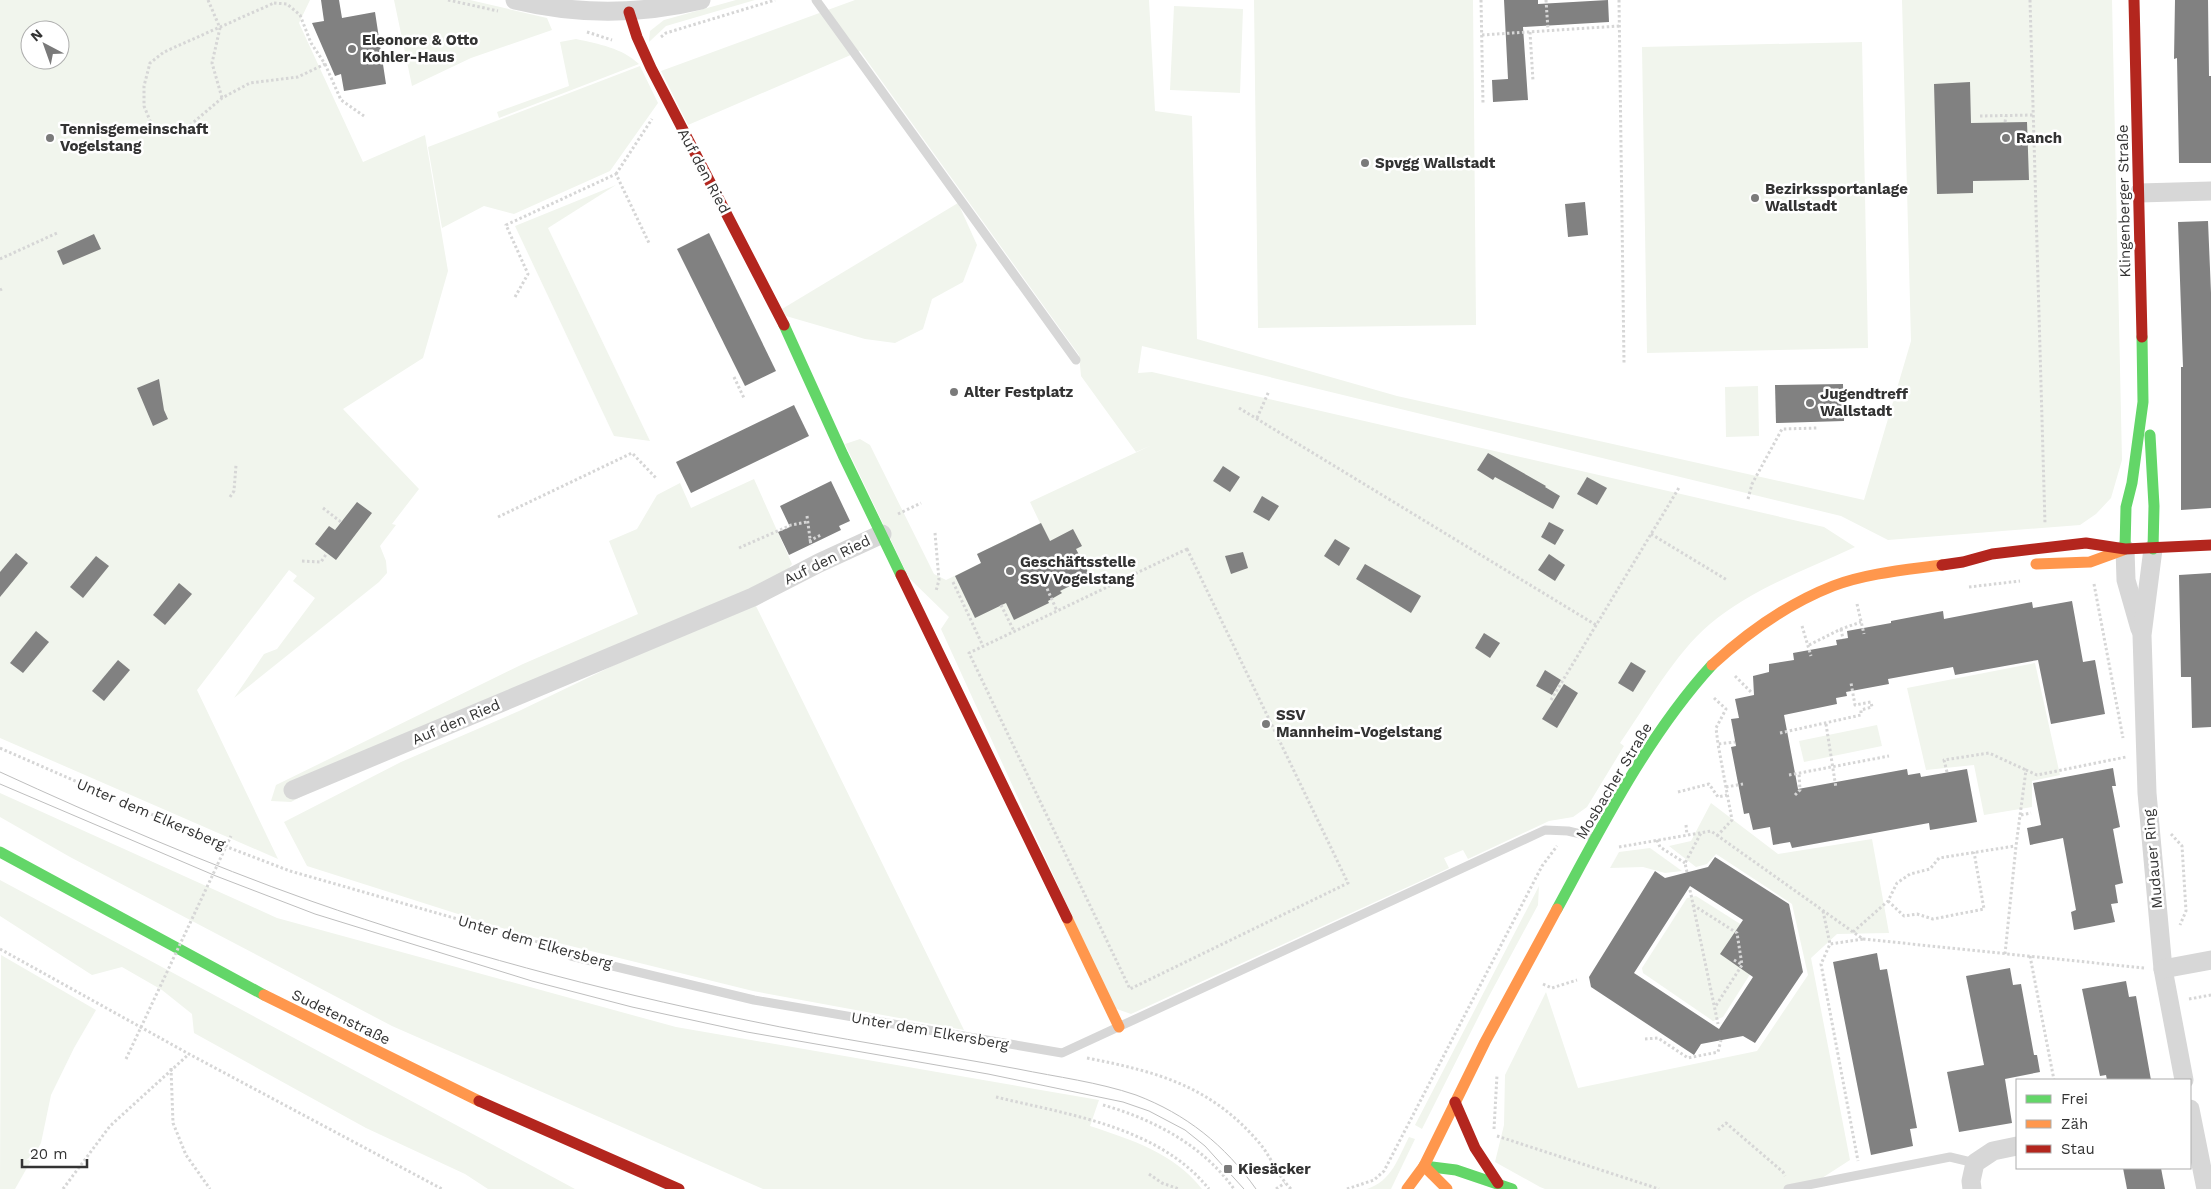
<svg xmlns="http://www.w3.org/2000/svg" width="2211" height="1189" font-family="'Work Sans',sans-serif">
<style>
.green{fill:#f1f5ed;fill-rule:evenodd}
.building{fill:#818181;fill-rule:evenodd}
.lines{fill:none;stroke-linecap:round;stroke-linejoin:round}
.path{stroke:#d6d6d6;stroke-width:3;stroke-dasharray:2.5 2.5;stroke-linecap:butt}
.lane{stroke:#d7d7d7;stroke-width:9}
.street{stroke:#d7d7d7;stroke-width:19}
.fast{stroke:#63d668;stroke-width:11}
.slow{stroke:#ff974d;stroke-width:11}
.jam{stroke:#b3261e;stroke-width:11}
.tram{stroke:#bebebe;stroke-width:1}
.path-bridge{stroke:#d6d6d6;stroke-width:3;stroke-dasharray:2.5 2.5;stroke-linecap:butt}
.poi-dot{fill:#7a7a7a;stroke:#fff;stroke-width:2}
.labels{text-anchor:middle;stroke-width:5;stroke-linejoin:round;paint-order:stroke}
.poi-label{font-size:15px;font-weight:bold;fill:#333;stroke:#fff;text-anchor:start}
.street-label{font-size:15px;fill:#333;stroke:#fff}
</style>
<rect width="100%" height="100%" fill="#fff"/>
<g class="green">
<path d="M 0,0 L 310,0 L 299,23 L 363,162 L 425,135 L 448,271 L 423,358 L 343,409 L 419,489 L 392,524 L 396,525 L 380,546 L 386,561 L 387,573 L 379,582 L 234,698 L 264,654 L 277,649 L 315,598 L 293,581 L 297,576 L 289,570 L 197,690 L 278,859 L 0,738 ZM 30,30 L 60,30 L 60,60 L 30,60 Z"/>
<polygon points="394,0 470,0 547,18 552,30 471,58 412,86"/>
<polygon points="736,0 755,0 666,26 649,42 650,31 664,20"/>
<path d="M 855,0 L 1149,0 L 1155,111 L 1192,116 L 1197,339 L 1397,396 L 1864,500 L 1911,341 L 1902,0 L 2112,0 L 2122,460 L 2111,498 L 2096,514 L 2080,525 L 1888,540 L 1841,516 L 1142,346 L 1138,373 L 1152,372 L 1824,527 L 1855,547 C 1805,570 1752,589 1710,624 C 1675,653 1646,706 1620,743 L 1624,746 L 1587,807 L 1573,817 L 1549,821 L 1468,859 L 1463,850 L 1444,858 L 1449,868 L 1131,1014 L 1114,1008 L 941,629 L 949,617 L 909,578 L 845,444 L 860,439 L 870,445 L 934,574 L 946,580 L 981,563 L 977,554 L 1040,523 L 1030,502 L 1152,445 L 1136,452 L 1081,376 L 1079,355 L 860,51 L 688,125 L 661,71 Z"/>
<polygon points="1254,0 1473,0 1476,325 1258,328"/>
<polygon points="1174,6 1243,9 1240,93 1170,90"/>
<path d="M 576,39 C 599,44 622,48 639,64 L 499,118 L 497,112 L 569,86 L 560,42 Z"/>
<polygon points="1862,42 1868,348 1647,353 1642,47"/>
<polygon points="640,66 658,103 610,171 514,214 484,206 442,228 428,147"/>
<polygon points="616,185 548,228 650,441 614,436 515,226"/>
<polygon points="958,203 977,245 963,282 932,299 923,329 895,343 865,339 786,316 782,309"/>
<polygon points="1758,386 1759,436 1726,437 1725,387"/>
<polygon points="754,479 792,564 783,575 396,746 291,802 271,801 276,785 523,664 638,614 609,541 637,529 657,495 680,483 691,508"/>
<polygon points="755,604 964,1030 753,991 518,933 307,866 284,822 401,762 519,711 627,659"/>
<polygon points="2035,663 2060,775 2032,781 2032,807 1984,815 1974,765 1926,770 1907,688"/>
<polygon points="1877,725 1882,746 1804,762 1799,741"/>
<path d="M 0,793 L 277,918 L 676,1027 L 1099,1100 L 1090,1126 C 1132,1140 1174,1153 1202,1189 L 763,1189 L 392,1026 L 70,857 L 0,817 Z"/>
<polygon points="1711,803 1778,854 1872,839 1889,933 1837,934 1811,958 1850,1160 1805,1189 1545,1189 1540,1187 1495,1162 1504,1125 1505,1075 1546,992 1578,1088 1757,1051 1808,975 1792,904 1716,854 1707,864 1696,867 1669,846 1691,841"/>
<polygon points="1650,848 1682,871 1665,873 1643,867 1610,868 1619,852"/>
<polygon points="0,880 575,1189 488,1189 465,1174 366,1128 194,1033 192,1014 162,990 122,967 92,975 0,916"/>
<polygon points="1539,886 1538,905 1488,998 1422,1129 1415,1125"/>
<polygon points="1696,896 1745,927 1754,968 1723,1017 1713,1021 1643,973 1642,968 1687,898"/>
<polygon points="1,955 96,1010 74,1048 51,1095 41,1143 15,1189 0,1189"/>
<path d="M 1409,1137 L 1415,1139 L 1391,1189 L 1367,1189 C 1392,1181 1398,1158 1409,1137 Z"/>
</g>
<g class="building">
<polygon points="321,0 339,0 342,18 375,12 386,84 344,91 341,74 335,76 312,23 324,21"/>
<polygon points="1504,0 1538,0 1538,4 1608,0 1609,22 1523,27 1528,100 1493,102 1492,80 1508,79"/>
<polygon points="2175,0 2208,0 2209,76 2211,76 2211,163 2179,163 2177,58 2174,59"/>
<polygon points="1970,82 1971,123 2027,122 2029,180 1973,181 1973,193 1937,194 1934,84"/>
<polygon points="1585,202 1588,235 1568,237 1565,204"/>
<polygon points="2208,221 2211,293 2211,508 2181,510 2181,367 2183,367 2178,222"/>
<polygon points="709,233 776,371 745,386 677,249"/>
<polygon points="94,234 101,249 63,265 57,251"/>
<polygon points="159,379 164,410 168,419 153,426 137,388"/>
<polygon points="1843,384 1844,421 1776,423 1775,385"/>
<polygon points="794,405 809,436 691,493 676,462"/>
<polygon points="1488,453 1546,486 1545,487 1560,496 1553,509 1495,477 1493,480 1477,470"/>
<polygon points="1223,466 1240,477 1230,492 1213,481"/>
<polygon points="1587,477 1607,488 1597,505 1577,494"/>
<polygon points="831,481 850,521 839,526 841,530 789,555 778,532 790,527 780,506"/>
<polygon points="1262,496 1279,506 1269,521 1253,512"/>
<polygon points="357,502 372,513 336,560 315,544 329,526 335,530"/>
<polygon points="1549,522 1564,530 1555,545 1541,537"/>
<polygon points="1041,523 1050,541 1073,529 1082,546 1076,549 1090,576 1060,591 1062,593 1048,601 1049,603 1014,620 1006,603 975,618 955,576 981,563 977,554"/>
<polygon points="1335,539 1350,548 1339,566 1324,556"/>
<polygon points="1243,552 1248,568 1231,574 1225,556"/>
<polygon points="16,553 28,563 0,597 0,572"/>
<polygon points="1549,554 1565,565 1555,581 1538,570"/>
<polygon points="96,556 109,566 83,598 70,587"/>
<polygon points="1365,564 1421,596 1411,613 1356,579"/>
<polygon points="2211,573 2211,727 2192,728 2191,677 2181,677 2179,575"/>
<polygon points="179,583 192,594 165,625 153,615"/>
<polygon points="2072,601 2083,662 2095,660 2105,714 2051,724 2038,660 1955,675 1953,667 1888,679 1889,684 1846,692 1847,696 1836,698 1837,704 1784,715 1798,789 1907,769 1908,775 1920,773 1921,777 1967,769 1977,822 1930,830 1929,823 1792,848 1790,842 1773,845 1770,827 1753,830 1749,813 1744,814 1731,747 1736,746 1731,719 1739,718 1735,699 1754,695 1753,676 1769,672 1769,664 1794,660 1793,653 1837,645 1836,640 1848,638 1847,631 1891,623 1891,621 1943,611 1944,619 2032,602 2033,608"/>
<polygon points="36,631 49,642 23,673 10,663"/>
<polygon points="1484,633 1500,643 1490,658 1475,648"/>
<polygon points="118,660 130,670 104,701 92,691"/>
<polygon points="1631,662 1646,671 1633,692 1618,683"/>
<polygon points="1545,670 1561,680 1552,695 1536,686"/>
<polygon points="1564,684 1578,693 1557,728 1542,719"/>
<polygon points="2113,768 2116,786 2112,786 2120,827 2113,829 2123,883 2115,885 2118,903 2111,904 2115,922 2074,930 2071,912 2076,910 2063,838 2030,845 2027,828 2041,825 2033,783"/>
<path d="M 1715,857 L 1789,904 L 1803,972 L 1755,1043 L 1743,1036 L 1701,1044 L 1694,1055 L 1591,987 L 1589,977 L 1655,871 L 1665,878 L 1708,867 ZM 1690,886 L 1743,920 L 1720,954 L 1753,977 L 1719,1029 L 1634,973 Z"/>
<polygon points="1877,953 1880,970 1887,969 1917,1128 1910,1129 1913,1146 1871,1155 1833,962"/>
<polygon points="2010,968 2013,985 2021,984 2034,1055 2037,1055 2040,1072 2005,1079 2012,1123 1959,1132 1947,1072 1984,1065 1966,976"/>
<polygon points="2126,981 2129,997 2136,996 2151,1080 2107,1080 2106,1075 2100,1076 2082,989"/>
<polygon points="2123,1168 2161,1168 2165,1189 2127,1189"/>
</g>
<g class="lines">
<g class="path">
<polyline points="208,0 220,28 212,63 222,98"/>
<polyline points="448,0 498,11"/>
<polyline points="1481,0 1483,104"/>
<polyline points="1546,0 1548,30"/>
<polyline points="1619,0 1624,363"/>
<polyline points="2030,0 2045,524"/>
<polygon points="274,3 287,4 300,15 311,43 325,64 298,77 250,83 222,98 182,132 165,134 153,128 144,106 144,86 150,63 164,52"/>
<polyline points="587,32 612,40"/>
<polyline points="1530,32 1533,81"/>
<polyline points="1482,35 1619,26"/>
<polyline points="661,37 666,33 775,0"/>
<polyline points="325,64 341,100 364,116"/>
<polyline points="1980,116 2033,115"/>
<polyline points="2005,122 2006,116"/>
<polyline points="616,174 652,119"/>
<polyline points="0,259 57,233"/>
<polyline points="0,290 2,289"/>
<polyline points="515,297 528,274 506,225 616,174 649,243"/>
<polyline points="734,377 744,398"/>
<polyline points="1239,408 1596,625"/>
<polyline points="1257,418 1269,391"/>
<polyline points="230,497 234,491 236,465"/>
<polyline points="1748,499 1752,484 1782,429 1817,428"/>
<polyline points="323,508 341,522"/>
<polyline points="898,514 921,503"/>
<polyline points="807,516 811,546"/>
<polyline points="498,517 632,453 656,478"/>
<polyline points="935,533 939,580 936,591"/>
<polyline points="1651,534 1727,580"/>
<polyline points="809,541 821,535"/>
<polyline points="739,548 791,525 807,522"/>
<polygon points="1187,549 1348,883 1130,989 969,653"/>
<polyline points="302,561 321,562 327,553"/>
<polyline points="1041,575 1057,611"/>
<polyline points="953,582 983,646"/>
<polyline points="2094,584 2123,738"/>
<polyline points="1969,587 2020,581"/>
<polyline points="1857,604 1864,634"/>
<polyline points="1001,605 1014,631"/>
<polyline points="1802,626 1811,656"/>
<polyline points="1841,629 1843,639"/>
<polyline points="1809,645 1841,629 1861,622"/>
<polyline points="1735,676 1752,693"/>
<polyline points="1714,698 1726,709 1716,728 1718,744"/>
<polyline points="1551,700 1680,486"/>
<polyline points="1826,724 1836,788"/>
<polyline points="1780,733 1861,715 1861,710 1872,707 1871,702 1855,705 1851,683"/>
<polyline points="0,748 222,845 290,871 559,948"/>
<polyline points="1947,772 1944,760 1989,753 2026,770"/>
<polyline points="1789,775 1889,756"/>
<polyline points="1726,787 1743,784"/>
<polyline points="1678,792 1709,784 1718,797 1727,795"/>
<polyline points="1795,795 1800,790 1799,773"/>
<polyline points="2021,815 2031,813"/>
<polyline points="1686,825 1687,835"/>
<polyline points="2171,834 2182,846 2186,911 2180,925"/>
<polyline points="1717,836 1732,820 1718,744 1735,742"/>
<polyline points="1657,840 1660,847 1685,863"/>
<polyline points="1619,847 1711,831 1863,939 1830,944 1821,964 1858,1161"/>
<polyline points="1687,872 1685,863 1701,833"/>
<polyline points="1690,890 1718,1024"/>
<polyline points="1888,901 1904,916 1917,914 1933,919 1984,909 1974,852"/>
<polyline points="1693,905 1737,933 1742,965 1715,1007"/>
<polyline points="1823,911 1830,944"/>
<polyline points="1853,932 1888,901 1897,883 1910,874 1930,869 1939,858 2015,846"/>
<polyline points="1863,939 2144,968"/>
<polyline points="0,949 189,1054 442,1189"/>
<polyline points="2005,954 2016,846 2026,770 2037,775 2126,757"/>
<polyline points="2030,956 2054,1080"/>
<polyline points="1734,960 1741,964"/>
<polyline points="1543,984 1552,988 1577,980"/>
<polyline points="2189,999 2211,995"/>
<polyline points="1645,1039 1658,1038 1688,1058 1718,1052 1721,1040"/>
<path d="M 1087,1058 C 1158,1072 1212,1086 1261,1145 C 1272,1159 1278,1176 1291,1189"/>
<polyline points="171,1068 173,1123 186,1155 210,1189"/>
<path d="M 996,1097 C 1070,1115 1159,1127 1209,1189"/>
<path d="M 1103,1105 C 1153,1119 1204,1146 1234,1189"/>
<polyline points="1494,1129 1497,1075"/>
<polyline points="1718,1130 1726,1123 1783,1172 1785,1176"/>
<polyline points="1497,1136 1659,1189"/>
<polyline points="1149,1174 1162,1183 1179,1189"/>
<polyline points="63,1189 110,1126 189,1054"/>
<polyline points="1276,1189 1285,1183"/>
<polyline points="1347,1189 1374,1180 1384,1171 1542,866 1557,846"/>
</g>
<g class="lane">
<polyline points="816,0 1076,360"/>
<polyline points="571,956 754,1000 1062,1053 1545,830 1568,831 1593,837"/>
<polyline points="1788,1189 1950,1157 1975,1163"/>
</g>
<g class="street">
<path d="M 515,0 C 577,15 639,15 701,0"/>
<polyline points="2139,193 2211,191"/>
<polyline points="2125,549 2126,580 2140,629"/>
<polyline points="2153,549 2142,635 2147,793 2163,969 2184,1080"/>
<polyline points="293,790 753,597 819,563 882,534"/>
<polyline points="2163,969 2211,960"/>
<polyline points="2190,1109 2206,1189"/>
<polyline points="1972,1189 1971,1181 1975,1163 1993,1151 2017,1146"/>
</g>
<g class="fast">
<polyline points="784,325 843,455 901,575"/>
<polyline points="2150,435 2154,506 2153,549"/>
<polyline points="2125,549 2126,507 2132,483 2143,402 2142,337"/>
<polyline points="0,852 264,995"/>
<path d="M 1557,909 C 1602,826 1648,735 1712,665"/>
<polyline points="1424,1166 1456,1170 1512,1189"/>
</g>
<g class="slow">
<polyline points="2036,564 2090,562 2123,550"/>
<path d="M 1712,665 C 1748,632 1787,604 1833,586 C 1868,573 1906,570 1942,565"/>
<polyline points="1067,918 1119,1027"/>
<polyline points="264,995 479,1101"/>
<polyline points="1424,1166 1447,1189"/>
<polyline points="1407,1189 1424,1166 1485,1042 1557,909"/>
</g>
<g class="jam">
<polyline points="2134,0 2142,337"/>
<polyline points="629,12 637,37 651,68 784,325"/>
<polyline points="1942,565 1963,562 1992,554 2086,543 2125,549 2211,545"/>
<polyline points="901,575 1067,918"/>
<polyline points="479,1101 679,1189"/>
<polyline points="1455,1102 1475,1148 1498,1183"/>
</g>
<g class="tram">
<path d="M 0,772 C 100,818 207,864 311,901 C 453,951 599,990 746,1020 C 836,1039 927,1052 1018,1069 C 1057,1077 1098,1082 1136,1095 C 1186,1114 1225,1145 1256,1189"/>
<polyline points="0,784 216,876 315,914 532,981 632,1007 747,1032 988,1074 1123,1102 1149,1111 1185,1130 1205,1146 1244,1189"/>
</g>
<polyline class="path-bridge" points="126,1059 231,836"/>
</g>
<g class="poi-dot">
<circle cx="352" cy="49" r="5"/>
<circle cx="50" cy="138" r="5"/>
<circle cx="2006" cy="138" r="5"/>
<circle cx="1365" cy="163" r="5"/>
<circle cx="1755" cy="198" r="5"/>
<circle cx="954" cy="392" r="5"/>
<circle cx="1810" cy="403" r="5"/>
<circle cx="1010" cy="571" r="5"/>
<circle cx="1266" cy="724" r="5"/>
<rect x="1223" y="1164" width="10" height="10" rx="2.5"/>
</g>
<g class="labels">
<g class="poi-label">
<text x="362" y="45">Eleonore &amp; Otto<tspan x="362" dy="17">Kohler-Haus</tspan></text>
<text x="60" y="134">Tennisgemeinschaft<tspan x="60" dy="17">Vogelstang</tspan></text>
<text x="2016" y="143">Ranch</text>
<text x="1375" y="168">Spvgg Wallstadt</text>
<text x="1765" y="194">Bezirkssportanlage<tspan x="1765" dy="17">Wallstadt</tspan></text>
<text x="964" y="397">Alter Festplatz</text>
<text x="1820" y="399">Jugendtreff<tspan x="1820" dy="17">Wallstadt</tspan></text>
<text x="1020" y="567">Geschäftsstelle<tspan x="1020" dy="17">SSV Vogelstang</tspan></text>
<text x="1276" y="720">SSV<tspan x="1276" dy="17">Mannheim-Vogelstang</tspan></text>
<text x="1238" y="1174">Kiesäcker</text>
</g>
<g class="street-label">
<text transform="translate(704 171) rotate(62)" y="5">Auf den Ried</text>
<text transform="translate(2124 201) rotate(-91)" y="5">Klingenberger Straße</text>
<text transform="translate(827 560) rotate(-26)" y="5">Auf den Ried</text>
<text transform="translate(456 722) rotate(-23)" y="5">Auf den Ried</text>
<text transform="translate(1614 781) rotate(-59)" y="5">Mosbacher Straße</text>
<text transform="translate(151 814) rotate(23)" y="5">Unter dem Elkersberg</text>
<text transform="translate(2153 859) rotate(-95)" y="5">Mudauer Ring</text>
<text transform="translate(535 942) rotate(16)" y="5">Unter dem Elkersberg</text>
<text transform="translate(341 1017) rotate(26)" y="5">Sudetenstraße</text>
<text transform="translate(930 1031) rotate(10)" y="5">Unter dem Elkersberg</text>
</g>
</g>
<rect x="2016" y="1079" width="175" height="90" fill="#ffffff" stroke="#adadad"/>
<rect x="2026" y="1095" width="25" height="8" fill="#63d668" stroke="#adadad"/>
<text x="2061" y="1104" font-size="15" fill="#333333">Frei</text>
<rect x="2026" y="1120" width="25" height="8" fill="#ff974d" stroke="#adadad"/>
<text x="2061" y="1129" font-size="15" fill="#333333">Zäh</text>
<rect x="2026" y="1145" width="25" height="8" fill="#b3261e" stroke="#adadad"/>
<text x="2061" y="1154" font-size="15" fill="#333333">Stau</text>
<g transform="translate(45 45) rotate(319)"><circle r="24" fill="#ffffff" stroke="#adadad"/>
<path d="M0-4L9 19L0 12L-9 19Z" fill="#7a7a7a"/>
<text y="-8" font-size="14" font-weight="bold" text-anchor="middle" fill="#333333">N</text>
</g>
<path d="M22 1159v8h65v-8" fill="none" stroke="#333333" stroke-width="2.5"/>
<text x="30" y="1159" font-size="15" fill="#333333" stroke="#ffffff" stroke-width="4" paint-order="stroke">20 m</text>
</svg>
